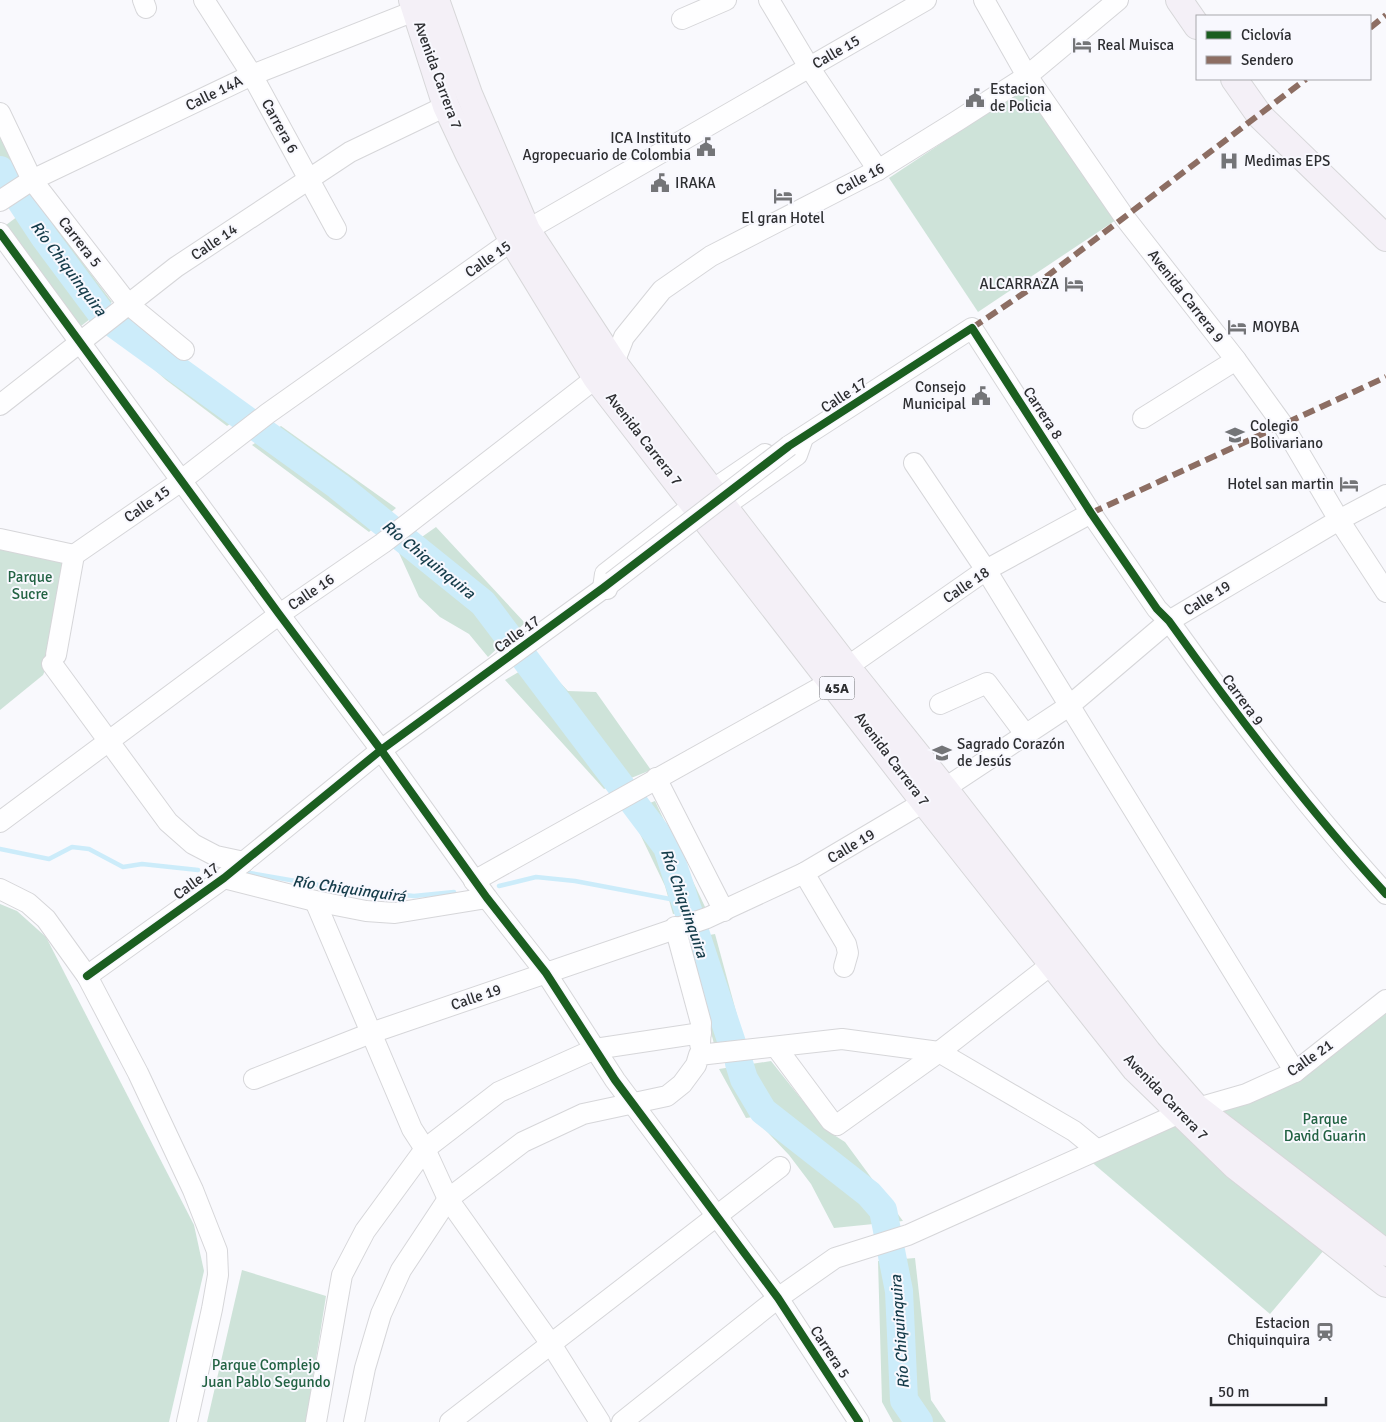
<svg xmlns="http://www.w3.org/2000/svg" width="1386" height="1422" font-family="Signika,sans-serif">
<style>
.green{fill:#cee3d9}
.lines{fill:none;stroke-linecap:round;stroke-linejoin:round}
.stream{stroke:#ccecfa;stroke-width:4.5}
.river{stroke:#ccecfa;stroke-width:28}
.minor-casing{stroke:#d6d6d9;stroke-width:22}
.major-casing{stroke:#d7d7d9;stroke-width:28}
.minor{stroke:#fefeff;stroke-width:20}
.major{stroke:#f4f0f7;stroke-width:26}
.minor-bridge-casing{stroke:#d6d6d9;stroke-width:22;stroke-linecap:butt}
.minor-bridge{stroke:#fefeff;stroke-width:20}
.quiet{stroke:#8d6e63;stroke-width:6;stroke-dasharray:12 6;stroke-linecap:butt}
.cycleway-casing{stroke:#f8f8fe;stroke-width:11}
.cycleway{stroke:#1b5e20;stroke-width:8}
.labels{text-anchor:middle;stroke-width:4;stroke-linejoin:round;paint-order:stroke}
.shield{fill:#f8f8fe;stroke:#6a6b6e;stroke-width:1}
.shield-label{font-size:14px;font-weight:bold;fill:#2d2e31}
.poi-label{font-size:15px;fill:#2d2e31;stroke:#f8f8fe;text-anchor:start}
.street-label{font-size:15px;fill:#2d2e31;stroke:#f8f8fe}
.park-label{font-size:15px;fill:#226243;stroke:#f8f8fe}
.water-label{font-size:16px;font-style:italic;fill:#153c4a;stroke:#f8f8fe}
</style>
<rect width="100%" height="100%" fill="#f9f9fd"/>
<g class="green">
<polygon points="1028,86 1116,220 978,312 889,178"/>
<polygon points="0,134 16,173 0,181"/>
<polygon points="37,202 112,302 81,326 6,225"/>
<polygon points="130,319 252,409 227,426 166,380 114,334"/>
<polygon points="281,426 396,508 369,532 252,445"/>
<polygon points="436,527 525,623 488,657 469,634 440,617 419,597 399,553"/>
<polygon points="0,548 66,562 47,666 43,675 0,710"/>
<polygon points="539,660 568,691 596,692 651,770 604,789 505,680"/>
<polygon points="655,801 706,909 673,914 665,886 629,811"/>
<polygon points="0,904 17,911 46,937 194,1225 204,1271 169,1422 0,1422"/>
<polygon points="715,934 744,1041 714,1044 687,939"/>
<polygon points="1386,1008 1386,1241 1214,1110"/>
<polygon points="771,1061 826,1130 845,1142 903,1221 834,1228 811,1184 789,1155 753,1117 746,1118 719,1069"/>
<polygon points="1175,1122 1324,1250 1270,1314 1088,1159"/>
<polygon points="915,1258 931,1400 946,1422 893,1422 882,1402 878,1261"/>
<polygon points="242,1270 326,1296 306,1422 207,1422"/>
</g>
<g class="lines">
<g class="stream">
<polyline points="0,849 49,859 72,847 89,849 123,867 142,864 198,870"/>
<polyline points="244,872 336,888 414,896 454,892"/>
<polyline points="499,886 536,877 575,881 686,902"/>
</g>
<g class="river">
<polyline points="0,170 45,238 103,316 338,486 483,603 667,847 733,1046"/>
<polyline points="739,1063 744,1079 763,1111 869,1194 883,1210 899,1291 904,1400 919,1422"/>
</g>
<g class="minor-casing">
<g id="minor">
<polyline points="143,0 146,8"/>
<polyline points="204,0 252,75 336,229"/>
<polyline points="769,0 809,67 878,170"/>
<polyline points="984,0 1027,76 1125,218 1236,360 1283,425 1339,520 1386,592"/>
<polyline points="682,19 726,0"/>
<polyline points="0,113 32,180 128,304 184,350"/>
<polyline points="0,201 32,180 252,75 427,6"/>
<polyline points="0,233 279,614 381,750 487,898 546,973 615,1080 778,1298 859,1422"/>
<polyline points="614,363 624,337 662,290 711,256 878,170 957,121 1027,76 1118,0"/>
<polyline points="0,405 176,267 350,152 446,106"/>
<polyline points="1143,418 1236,360"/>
<path d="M 789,446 L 972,328 L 1091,513 L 1157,609 L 1169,621 C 1237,716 1307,808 1386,894"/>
<polyline points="914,463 986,570 1295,1072"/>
<polyline points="712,490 765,454"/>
<polyline points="733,500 797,455 803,438"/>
<polyline points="0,539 74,555"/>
<polyline points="74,555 174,486 267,414 527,230 926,0"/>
<polyline points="607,589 603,588 605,574 695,504"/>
<polyline points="56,655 74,555"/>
<polyline points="52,664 168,822 193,844 216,856 244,862"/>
<polyline points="847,667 986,570 1091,513"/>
<polyline points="940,704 987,683 1025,734"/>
<polyline points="656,778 724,911"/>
<polyline points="0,822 277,616 383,543 596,378"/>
<polyline points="804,873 846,944 848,953 844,967"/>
<polyline points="224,878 315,901 366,911 395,913 487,898"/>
<polyline points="474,881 832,681"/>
<polyline points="0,889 28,903 46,919 87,976 138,1073 193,1190 217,1251 218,1275 212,1309 187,1422"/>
<polyline points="315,901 412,1129 425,1149 448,1199 551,1344 600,1422"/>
<polyline points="675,927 701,1023 700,1044"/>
<polyline points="87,976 224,878 381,750 612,582"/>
<polyline points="776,1047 831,1121 837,1125 939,1052 1052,964"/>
<polyline points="254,1079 371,1033 707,918 804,873 924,802 1069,706 1169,621 1339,520 1386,495"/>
<polyline points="316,1422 342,1275 365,1231 425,1149 499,1092 595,1049 701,1033"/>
<polyline points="354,1422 365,1368 381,1314 401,1270 448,1199 523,1142 583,1114 667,1096 682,1084 696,1065 699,1055 842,1039 939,1052 1074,1131 1096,1149"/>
<polyline points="450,1422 780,1167"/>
<polyline points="622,1422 778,1298 835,1258 908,1235 1180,1113 1246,1094 1295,1072 1386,1000"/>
</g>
</g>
<g class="major-casing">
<g id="major">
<polyline points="412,0 446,106 469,155 513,242 596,378 924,802 1135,1069 1235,1166 1386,1284"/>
<polyline points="436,0 469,94 527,230 614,363 847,667 944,788 1148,1052 1196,1107 1386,1253"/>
<polyline points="1179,0 1197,26"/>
<polyline points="1234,79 1260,116 1386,238"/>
</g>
</g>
<use href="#minor" class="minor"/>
<use href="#major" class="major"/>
<g class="minor-bridge-casing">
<polyline id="minor-bridge" points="612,582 789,446"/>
</g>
<use href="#minor-bridge" class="minor-bridge"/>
<g class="quiet">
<polyline points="1370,28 1386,15"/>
<polyline points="972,328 1030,289 1306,79"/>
<polyline points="1091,513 1386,377"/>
</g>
<g class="cycleway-casing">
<g id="cycleway">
<polyline points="0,233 279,614 381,750 487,898 546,973 615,1080 778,1298 859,1422"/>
<path d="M 87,976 L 224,878 L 381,750 L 603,588 L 789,446 L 972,328 L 1091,513 L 1157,609 L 1169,621 C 1237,716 1307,808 1386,894"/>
</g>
</g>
<use href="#cycleway" class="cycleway"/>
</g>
<defs>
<g id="hotel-bare" transform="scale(1.5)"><path d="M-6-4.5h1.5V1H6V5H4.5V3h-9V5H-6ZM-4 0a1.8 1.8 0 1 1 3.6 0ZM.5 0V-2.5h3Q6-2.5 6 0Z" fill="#747578" stroke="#f8f8fe" stroke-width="2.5" paint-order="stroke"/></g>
<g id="civic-bare" transform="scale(1.5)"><path d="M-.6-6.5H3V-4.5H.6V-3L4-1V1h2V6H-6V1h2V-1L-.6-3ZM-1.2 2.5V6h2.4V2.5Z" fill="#747578" stroke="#f8f8fe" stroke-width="2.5" paint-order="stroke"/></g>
<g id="hospital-bare" transform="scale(1.5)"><path d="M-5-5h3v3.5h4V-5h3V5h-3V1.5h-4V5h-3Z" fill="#747578" stroke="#f8f8fe" stroke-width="2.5" paint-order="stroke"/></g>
<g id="school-bare" transform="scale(1.5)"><path d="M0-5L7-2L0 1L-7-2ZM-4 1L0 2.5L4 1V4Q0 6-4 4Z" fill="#747578" stroke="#f8f8fe" stroke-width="2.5" paint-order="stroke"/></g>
<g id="station-bare" transform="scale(1.5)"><path d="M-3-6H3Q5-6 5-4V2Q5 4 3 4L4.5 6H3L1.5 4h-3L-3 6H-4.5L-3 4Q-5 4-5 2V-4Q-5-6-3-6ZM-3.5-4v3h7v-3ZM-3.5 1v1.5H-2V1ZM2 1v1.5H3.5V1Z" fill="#747578" stroke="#f8f8fe" stroke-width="2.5" paint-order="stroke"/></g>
</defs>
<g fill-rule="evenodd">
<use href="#hotel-bare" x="1082" y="45"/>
<use href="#civic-bare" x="975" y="98"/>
<use href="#civic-bare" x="706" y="147"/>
<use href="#hospital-bare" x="1229" y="161"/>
<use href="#civic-bare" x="660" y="183"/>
<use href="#hotel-bare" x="783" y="196"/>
<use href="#hotel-bare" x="1074" y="284"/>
<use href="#hotel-bare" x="1237" y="327"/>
<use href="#civic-bare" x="981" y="396"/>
<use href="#school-bare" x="1235" y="435"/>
<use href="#hotel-bare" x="1349" y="484"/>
<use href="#school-bare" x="942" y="753"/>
<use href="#station-bare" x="1325" y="1332"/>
</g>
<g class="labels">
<rect class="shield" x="819.5" y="676.5" width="35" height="23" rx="4"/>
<g class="shield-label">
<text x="837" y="693">45A</text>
</g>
<g class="poi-label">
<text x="1097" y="50">Real Muisca</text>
<text x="990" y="94">Estacion<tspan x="990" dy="17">de Policia</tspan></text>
<text x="691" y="143" text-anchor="end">ICA Instituto<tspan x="691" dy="17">Agropecuario de Colombia</tspan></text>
<text x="1244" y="166">Medimas EPS</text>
<text x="675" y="188">IRAKA</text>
<text x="783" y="223" text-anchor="middle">El gran Hotel</text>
<text x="1059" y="289" text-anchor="end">ALCARRAZA</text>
<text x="1252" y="332">MOYBA</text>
<text x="966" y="392" text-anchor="end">Consejo<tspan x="966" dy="17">Municipal</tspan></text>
<text x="1250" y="431">Colegio<tspan x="1250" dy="17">Bolivariano</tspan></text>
<text x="1334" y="489" text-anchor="end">Hotel san martin</text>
<text x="957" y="749">Sagrado Corazón<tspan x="957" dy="17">de Jesús</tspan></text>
<text x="1310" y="1328" text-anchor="end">Estacion<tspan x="1310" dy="17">Chiquinquira</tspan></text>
</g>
<g class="street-label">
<text transform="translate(836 52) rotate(-30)" y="5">Calle 15</text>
<text transform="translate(438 75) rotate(70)" y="5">Avenida Carrera 7</text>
<text transform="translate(214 93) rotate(-26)" y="5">Calle 14A</text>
<text transform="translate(280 126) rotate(61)" y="5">Carrera 6</text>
<text transform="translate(860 179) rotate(-28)" y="5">Calle 16</text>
<text transform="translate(80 242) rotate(52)" y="5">Carrera 5</text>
<text transform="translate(214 242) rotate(-34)" y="5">Calle 14</text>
<text transform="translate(488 259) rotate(-35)" y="5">Calle 15</text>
<text transform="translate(1186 296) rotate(52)" y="5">Avenida Carrera 9</text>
<text transform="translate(844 395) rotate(-33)" y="5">Calle 17</text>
<text transform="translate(1043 413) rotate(57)" y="5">Carrera 8</text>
<text transform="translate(644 439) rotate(52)" y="5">Avenida Carrera 7</text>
<text transform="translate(147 504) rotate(-35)" y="5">Calle 15</text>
<text transform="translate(966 585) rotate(-34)" y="5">Calle 18</text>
<text transform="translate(311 592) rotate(-34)" y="5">Calle 16</text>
<text transform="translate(1207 598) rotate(-32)" y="5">Calle 19</text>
<text transform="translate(517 634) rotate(-36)" y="5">Calle 17</text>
<text transform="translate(1243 700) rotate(54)" y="5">Carrera 9</text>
<text transform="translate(892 759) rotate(53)" y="5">Avenida Carrera 7</text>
<text transform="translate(851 846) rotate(-31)" y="5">Calle 19</text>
<text transform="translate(196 881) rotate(-36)" y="5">Calle 17</text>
<text transform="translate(476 997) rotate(-19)" y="5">Calle 19</text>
<text transform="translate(1310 1058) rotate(-35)" y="5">Calle 21</text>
<text transform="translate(1166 1097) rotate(46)" y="5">Avenida Carrera 7</text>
<text transform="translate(830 1352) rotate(57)" y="5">Carrera 5</text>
</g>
<g class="park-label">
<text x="30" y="582">Parque<tspan x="30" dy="17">Sucre</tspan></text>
<text x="1325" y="1124">Parque<tspan x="1325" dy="17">David Guarin</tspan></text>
<text x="266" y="1370">Parque Complejo<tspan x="266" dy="17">Juan Pablo Segundo</tspan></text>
</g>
<g class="water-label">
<text transform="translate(69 268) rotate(53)" y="6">Río Chiquinquira</text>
<text transform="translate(429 559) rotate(39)" y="6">Río Chiquinquira</text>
<text transform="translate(349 888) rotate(8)" y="6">Río Chiquinquirá</text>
<text transform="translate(685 903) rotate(71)" y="6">Río Chiquinquira</text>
<text transform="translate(899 1332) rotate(-94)" y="6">Río Chiquinquira</text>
</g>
</g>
<rect x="1196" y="15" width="175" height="65" fill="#f8f8fe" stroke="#a7a7ac"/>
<rect x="1206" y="31" width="25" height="8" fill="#1b5e20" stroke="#a7a7ac"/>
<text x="1241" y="40" font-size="15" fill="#2d2e31">Ciclovía</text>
<rect x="1206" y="56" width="25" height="8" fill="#8d6e63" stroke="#a7a7ac"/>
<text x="1241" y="65" font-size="15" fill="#2d2e31">Sendero</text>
<path d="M1211 1397v8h115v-8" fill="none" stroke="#2d2e31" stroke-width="2.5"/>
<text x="1218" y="1397" font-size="15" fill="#2d2e31" stroke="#f8f8fe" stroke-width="4" paint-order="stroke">50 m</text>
</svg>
